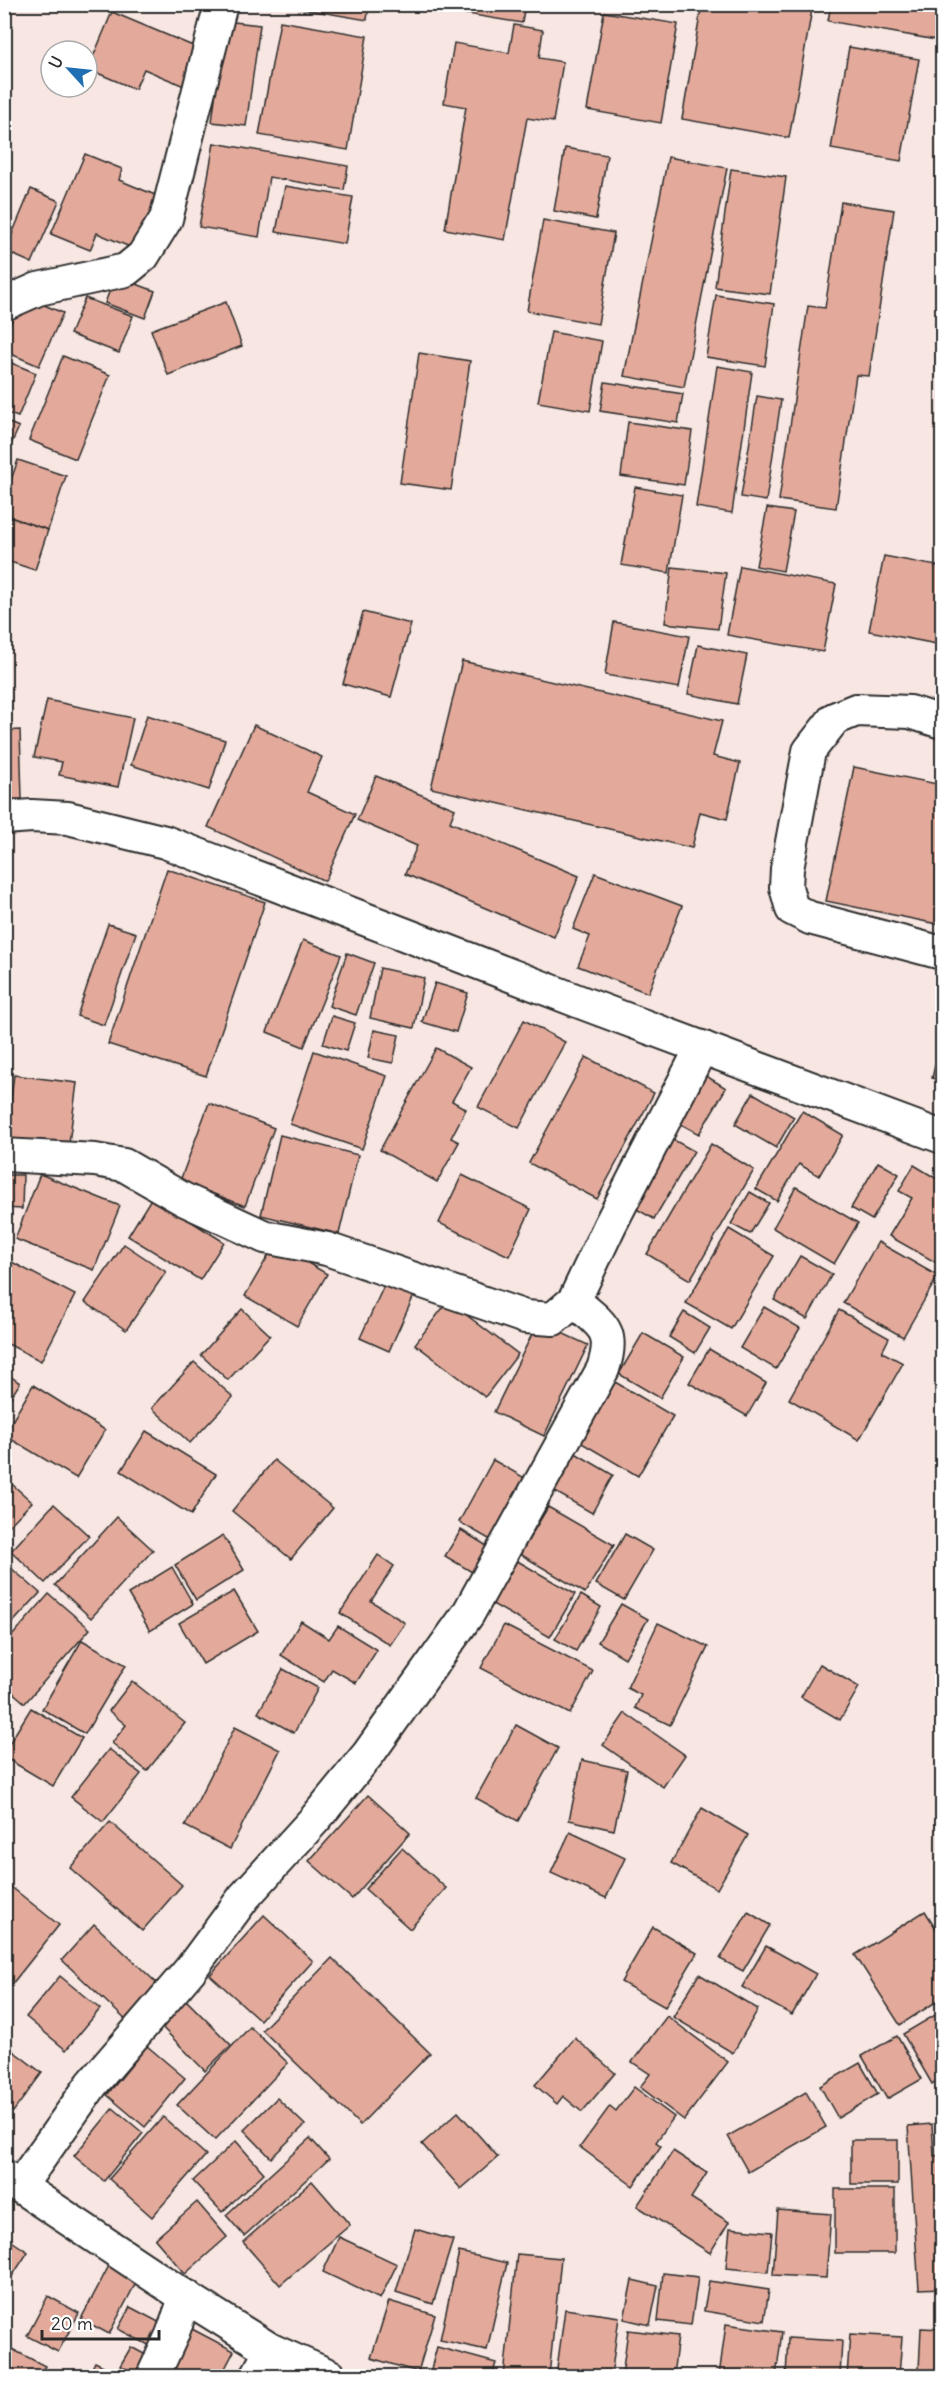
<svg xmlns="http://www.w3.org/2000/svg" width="947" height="2381" font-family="Delius,sans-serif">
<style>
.building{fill:#e3aa9b;stroke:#2b2b2b;stroke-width:1.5}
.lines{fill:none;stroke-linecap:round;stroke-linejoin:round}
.street-casing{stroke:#2b2b2b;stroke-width:36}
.street{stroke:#fff;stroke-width:32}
</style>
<rect width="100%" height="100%" fill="#f7e6e1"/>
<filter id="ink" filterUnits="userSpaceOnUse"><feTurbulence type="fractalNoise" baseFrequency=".0167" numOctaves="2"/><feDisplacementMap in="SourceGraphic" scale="12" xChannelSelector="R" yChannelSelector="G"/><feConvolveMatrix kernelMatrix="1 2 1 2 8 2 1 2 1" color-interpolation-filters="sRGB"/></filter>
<g filter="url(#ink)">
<g class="building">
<polygon points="286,4 369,4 367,20 286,6"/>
<polygon points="463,4 525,4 522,23 461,13"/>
<polygon points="702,4 813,4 789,138 682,119"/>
<polygon points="831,4 942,4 942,41 828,21"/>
<polygon points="112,12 200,49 184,86 144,69 135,89 88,69"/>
<polygon points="604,12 678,24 661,123 587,110"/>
<polygon points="225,21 260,25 246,126 212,122"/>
<polygon points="280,21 367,36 348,150 259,135"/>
<polygon points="514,25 543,30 539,58 563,62 553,122 527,118 505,240 445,229 466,107 444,103 454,43 509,53"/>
<polygon points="849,47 919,59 901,161 831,149"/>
<polygon points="214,143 348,166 344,190 269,177 259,237 199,227"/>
<polygon points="565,148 607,155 596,219 554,211"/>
<polygon points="85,154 122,169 119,180 160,197 137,250 97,233 90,250 51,234"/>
<polygon points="668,157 727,168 684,387 624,376"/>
<polygon points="731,169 786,177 770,294 715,287"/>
<polygon points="285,186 353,197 345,244 276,232"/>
<polygon points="31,189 59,201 32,263 5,251"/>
<polygon points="841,202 894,210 869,376 856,375 836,508 779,500 808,306 825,308"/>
<polygon points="543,220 614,233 598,324 527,311"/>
<polygon points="115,276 155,291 145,318 105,303"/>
<polygon points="716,295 774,304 765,366 706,357"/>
<polygon points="23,296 63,313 39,366 4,351 4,338"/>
<polygon points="85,298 133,316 119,353 70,334"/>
<polygon points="226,302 242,346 168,375 151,330"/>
<polygon points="551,332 602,341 590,411 538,402"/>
<polygon points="419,353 470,361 451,490 400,483"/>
<polygon points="63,356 110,375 76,459 29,440"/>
<polygon points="4,360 36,373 18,417 4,412"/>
<polygon points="717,366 752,372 732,513 696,507"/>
<polygon points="605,382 683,394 678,423 600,411"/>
<polygon points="757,396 781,400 766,501 741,497"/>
<polygon points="4,421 19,427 4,460"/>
<polygon points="628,422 692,431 684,485 621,476"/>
<polygon points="18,460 66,476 48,530 4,515 4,500"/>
<polygon points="635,487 682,495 669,573 621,565"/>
<polygon points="767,508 794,512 783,571 756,566"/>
<polygon points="4,515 48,530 35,570 4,560"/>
<polygon points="884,556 942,567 942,645 869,631"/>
<polygon points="740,566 836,584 823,652 727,635"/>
<polygon points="672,567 726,573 718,629 665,623"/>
<polygon points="363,612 411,624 391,697 343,684"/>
<polygon points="614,622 689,636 679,688 605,675"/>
<polygon points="698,645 747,655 737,704 688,694"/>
<polygon points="462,661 722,721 713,756 740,763 727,819 700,812 692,848 431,788"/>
<polygon points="47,700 133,718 118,787 59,775 62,762 34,757"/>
<polygon points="147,715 225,740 209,790 131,765"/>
<polygon points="254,725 322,757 307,792 355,814 325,881 208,827"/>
<polygon points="20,730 22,799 4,799 4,731"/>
<polygon points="854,767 942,785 942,925 826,901"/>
<polygon points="376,776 455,809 450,822 579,876 554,937 405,874 417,846 357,820"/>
<polygon points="167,869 265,902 206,1076 108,1044"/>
<polygon points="595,873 682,906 648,993 578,966 590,936 573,929"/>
<polygon points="108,924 136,933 104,1025 77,1016"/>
<polygon points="303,940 341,955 304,1047 267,1032"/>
<polygon points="347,953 374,963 356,1015 329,1006"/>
<polygon points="380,968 424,978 414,1028 370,1018"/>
<polygon points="435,983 468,993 456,1032 422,1022"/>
<polygon points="332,1016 355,1023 346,1051 323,1044"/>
<polygon points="524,1020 565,1042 519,1128 478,1107"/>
<polygon points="374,1030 399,1035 393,1063 368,1058"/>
<polygon points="942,1036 942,1081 932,1078"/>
<polygon points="436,1048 471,1067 452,1101 466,1109 451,1138 459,1142 437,1182 380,1150"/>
<polygon points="314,1051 387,1076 362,1149 290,1124"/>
<polygon points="586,1057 654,1093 597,1199 529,1163"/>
<polygon points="14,1075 77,1083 68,1151 5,1143"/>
<polygon points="706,1076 726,1088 699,1134 679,1123"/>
<polygon points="753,1093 794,1117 776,1148 735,1124"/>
<polygon points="209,1103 274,1128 245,1206 180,1181"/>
<polygon points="802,1111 843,1135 819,1176 799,1164 777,1201 756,1189"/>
<polygon points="280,1135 358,1155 339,1234 261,1215"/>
<polygon points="670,1138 694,1151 654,1219 631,1206"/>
<polygon points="711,1144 754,1170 690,1280 647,1254"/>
<polygon points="878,1162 899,1174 872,1220 851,1208"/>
<polygon points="914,1165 942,1182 942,1266 889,1236 912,1198 899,1191"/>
<polygon points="40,1174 120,1206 94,1270 15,1239"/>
<polygon points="4,1175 23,1175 22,1209 4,1208"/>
<polygon points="462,1175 531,1209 509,1256 439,1223"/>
<polygon points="796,1187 858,1223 834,1264 773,1228"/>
<polygon points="750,1192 769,1203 750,1234 731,1224"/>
<polygon points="152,1197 224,1242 200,1280 128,1236"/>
<polygon points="729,1229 774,1256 731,1329 686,1303"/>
<polygon points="878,1242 938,1276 903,1337 843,1303"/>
<polygon points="124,1244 166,1272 126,1330 85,1302"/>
<polygon points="275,1244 327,1274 297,1326 245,1296"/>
<polygon points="800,1256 832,1274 807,1319 774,1300"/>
<polygon points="4,1258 75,1295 41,1361 4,1342"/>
<polygon points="387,1279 416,1291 389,1351 360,1338"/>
<polygon points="448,1301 518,1354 485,1397 415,1344"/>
<polygon points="764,1307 800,1328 776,1369 740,1348"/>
<polygon points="242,1309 270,1335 228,1380 201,1355"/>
<polygon points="839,1310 889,1338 882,1352 903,1363 859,1440 789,1399"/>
<polygon points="684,1312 710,1328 695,1353 669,1337"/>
<polygon points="538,1322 588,1345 544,1436 494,1412"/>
<polygon points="643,1333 684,1357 660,1398 619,1374"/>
<polygon points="709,1349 766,1383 747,1416 689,1383"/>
<polygon points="194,1362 233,1397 190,1443 152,1408"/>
<polygon points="4,1372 20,1383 4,1408"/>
<polygon points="615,1382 673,1416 638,1476 580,1442"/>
<polygon points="33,1385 105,1430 76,1478 4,1435"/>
<polygon points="146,1431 216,1474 191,1515 121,1471"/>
<polygon points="565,1447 613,1475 592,1513 543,1485"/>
<polygon points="274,1460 333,1508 291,1559 232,1511"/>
<polygon points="493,1460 530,1481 496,1543 459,1522"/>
<polygon points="4,1477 32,1502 4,1531"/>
<polygon points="54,1504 89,1536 45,1583 11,1551"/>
<polygon points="548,1507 614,1545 585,1593 520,1554"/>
<polygon points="117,1517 153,1550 91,1618 55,1585"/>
<polygon points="461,1530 492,1549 477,1575 445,1556"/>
<polygon points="625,1534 653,1550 624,1600 596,1584"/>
<polygon points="223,1535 244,1570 196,1600 175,1565"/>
<polygon points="378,1555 394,1566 371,1601 405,1623 390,1645 340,1613"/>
<polygon points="514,1559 575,1594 550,1637 489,1602"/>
<polygon points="4,1562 40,1593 4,1632"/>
<polygon points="172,1567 193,1604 150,1631 128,1594"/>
<polygon points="234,1591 258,1631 203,1664 179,1623"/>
<polygon points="49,1594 90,1629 25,1703 4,1685 4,1645"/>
<polygon points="581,1595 601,1607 576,1651 555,1639"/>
<polygon points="621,1604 648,1619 625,1658 598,1642"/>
<polygon points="301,1621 329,1639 338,1626 377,1650 356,1683 332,1669 324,1682 281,1655"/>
<polygon points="658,1623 708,1647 670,1725 635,1708 641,1695 627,1688"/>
<polygon points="504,1625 593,1671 570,1714 481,1668"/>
<polygon points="82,1640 126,1665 85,1734 42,1709"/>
<polygon points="820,1664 859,1687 840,1720 801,1697"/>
<polygon points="283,1669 318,1688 294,1733 258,1713"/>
<polygon points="132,1681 185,1723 147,1771 112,1743 126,1725 109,1711"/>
<polygon points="31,1708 82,1738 53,1786 4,1757 4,1752"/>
<polygon points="625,1713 685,1755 663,1787 603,1745"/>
<polygon points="516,1725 558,1748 518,1821 476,1798"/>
<polygon points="235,1727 280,1750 230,1849 185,1826"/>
<polygon points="109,1749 141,1774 103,1822 71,1797"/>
<polygon points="582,1760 627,1770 614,1830 569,1820"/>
<polygon points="368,1795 410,1833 352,1899 309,1861"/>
<polygon points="702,1808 748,1835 717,1889 671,1863"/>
<polygon points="110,1822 182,1885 142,1931 70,1868"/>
<polygon points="570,1832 625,1858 606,1898 551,1873"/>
<polygon points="402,1848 446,1888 410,1929 365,1889"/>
<polygon points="5,1882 59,1925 4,1994 4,1882"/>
<polygon points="925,1911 942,1938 942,1998 900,2025 855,1955"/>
<polygon points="748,1912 770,1925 743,1971 720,1959"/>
<polygon points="264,1915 313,1961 260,2020 210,1975"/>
<polygon points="94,1924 162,1988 130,2024 62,1960"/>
<polygon points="653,1927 697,1953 665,2007 621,1982"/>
<polygon points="766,1946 816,1974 792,2015 742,1987"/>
<polygon points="332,1958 430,2053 360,2125 262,2030"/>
<polygon points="699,1974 758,2009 733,2053 673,2017"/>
<polygon points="60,1976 100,2009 66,2050 26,2017"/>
<polygon points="179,1993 231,2045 205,2071 154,2019"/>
<polygon points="942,2011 942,2078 932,2084 903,2034"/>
<polygon points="667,2016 728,2062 684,2120 640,2087 650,2074 632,2062"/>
<polygon points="250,2027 288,2063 215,2140 177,2105"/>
<polygon points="897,2036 922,2079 887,2099 862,2056"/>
<polygon points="575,2038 615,2073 582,2112 563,2096 557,2104 535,2085"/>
<polygon points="4,2044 42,2073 13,2112 4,2105"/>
<polygon points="147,2046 185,2078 145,2127 107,2095"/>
<polygon points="860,2063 878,2094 838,2118 820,2086"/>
<polygon points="634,2087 674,2117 656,2142 661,2146 633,2186 580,2147 610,2106 616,2111"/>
<polygon points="806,2092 826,2127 748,2172 728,2136"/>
<polygon points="277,2098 305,2125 271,2158 244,2130"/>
<polygon points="113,2108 143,2133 104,2181 74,2156"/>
<polygon points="458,2112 498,2157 461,2189 422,2144"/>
<polygon points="163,2117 206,2155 152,2217 109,2179"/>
<polygon points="932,2124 934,2156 942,2155 942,2288 919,2289 908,2126"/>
<polygon points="310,2138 329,2159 244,2236 226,2215"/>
<rect x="851" y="2140" width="47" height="44"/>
<polygon points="236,2141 264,2173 222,2212 193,2181"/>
<polygon points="673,2151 707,2173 691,2198 729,2222 710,2253 637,2206"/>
<polygon points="312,2181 350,2225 280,2285 243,2242"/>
<rect x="835" y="2189" width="60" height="64"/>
<polygon points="197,2202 227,2237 185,2274 155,2239"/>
<polygon points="778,2210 831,2214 826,2278 773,2275"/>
<polygon points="730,2228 772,2232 768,2272 726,2268"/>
<polygon points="415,2229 453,2240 433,2304 396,2292"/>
<polygon points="4,2236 28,2252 9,2281 4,2278"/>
<polygon points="339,2237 397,2264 380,2299 323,2272"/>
<polygon points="459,2252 507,2263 487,2350 440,2340"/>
<polygon points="517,2254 561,2258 549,2376 504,2376"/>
<polygon points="112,2260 140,2275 109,2334 81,2319"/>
<polygon points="663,2273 698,2277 691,2325 658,2321"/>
<polygon points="632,2280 658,2286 650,2325 624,2319"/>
<polygon points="709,2281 769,2290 764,2321 704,2311"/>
<polygon points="48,2296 79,2313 58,2352 27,2336"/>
<polygon points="389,2301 435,2315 418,2372 371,2358"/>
<polygon points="130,2307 170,2328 158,2350 118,2329"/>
<polygon points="565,2309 619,2317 611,2376 556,2376"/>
<polygon points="726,2324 782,2332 776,2376 719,2376"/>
<polygon points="921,2328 942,2329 942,2371 919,2370"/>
<polygon points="192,2329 234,2351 221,2376 167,2376"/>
<polygon points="628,2330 678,2336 673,2376 622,2376"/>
<polygon points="850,2334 902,2337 899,2376 847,2376"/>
<polygon points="788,2338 842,2341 840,2376 786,2376"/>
<polygon points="4,2345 45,2366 39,2376 4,2376"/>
<polygon points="131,2347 159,2362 141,2376 120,2366"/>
<polygon points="437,2347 496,2363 492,2376 429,2376"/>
<polygon points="95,2362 123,2376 88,2376"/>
</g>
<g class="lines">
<g class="street-casing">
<g id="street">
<polyline points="4,304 38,289 126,270 143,256 166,219 221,4"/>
<polyline points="942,722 910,712 856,710 834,719 809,751 787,869 786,887 792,909 810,918 942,953"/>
<polyline points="4,818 32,816 68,818 165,842 588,1005 942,1137"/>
<polyline points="4,1155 95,1160 124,1165 183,1199 265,1237 327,1249 525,1317 553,1319 574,1301 610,1225 702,1047"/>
<polyline points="4,2176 175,2290 271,2350 330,2376"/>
<path d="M 20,2186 L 92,2084 L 190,1970 L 244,1897 L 316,1818 L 369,1753 L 468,1614 L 603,1369 C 616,1330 602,1325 574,1301"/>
<polyline points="153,2376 172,2335 186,2296"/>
<polyline points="257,2376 271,2350"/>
</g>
</g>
<use href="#street" class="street"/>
</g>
</g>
<rect width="947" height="2381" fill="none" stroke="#fff" stroke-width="24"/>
<rect x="12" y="12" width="923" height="2357" fill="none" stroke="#2b2b2b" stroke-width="2" filter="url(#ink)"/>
<g transform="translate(69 69) rotate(297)"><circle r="28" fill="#ffffff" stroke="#aaaaaa" stroke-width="1.5"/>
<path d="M0-4.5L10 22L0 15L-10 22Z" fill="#1f6fb2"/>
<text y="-9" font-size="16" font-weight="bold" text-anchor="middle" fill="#2b2b2b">U</text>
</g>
<path d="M42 2330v9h117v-9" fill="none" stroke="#2b2b2b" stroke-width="3"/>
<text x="51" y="2330" font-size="18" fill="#2b2b2b" stroke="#ffffff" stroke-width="4.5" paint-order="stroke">20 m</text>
</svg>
